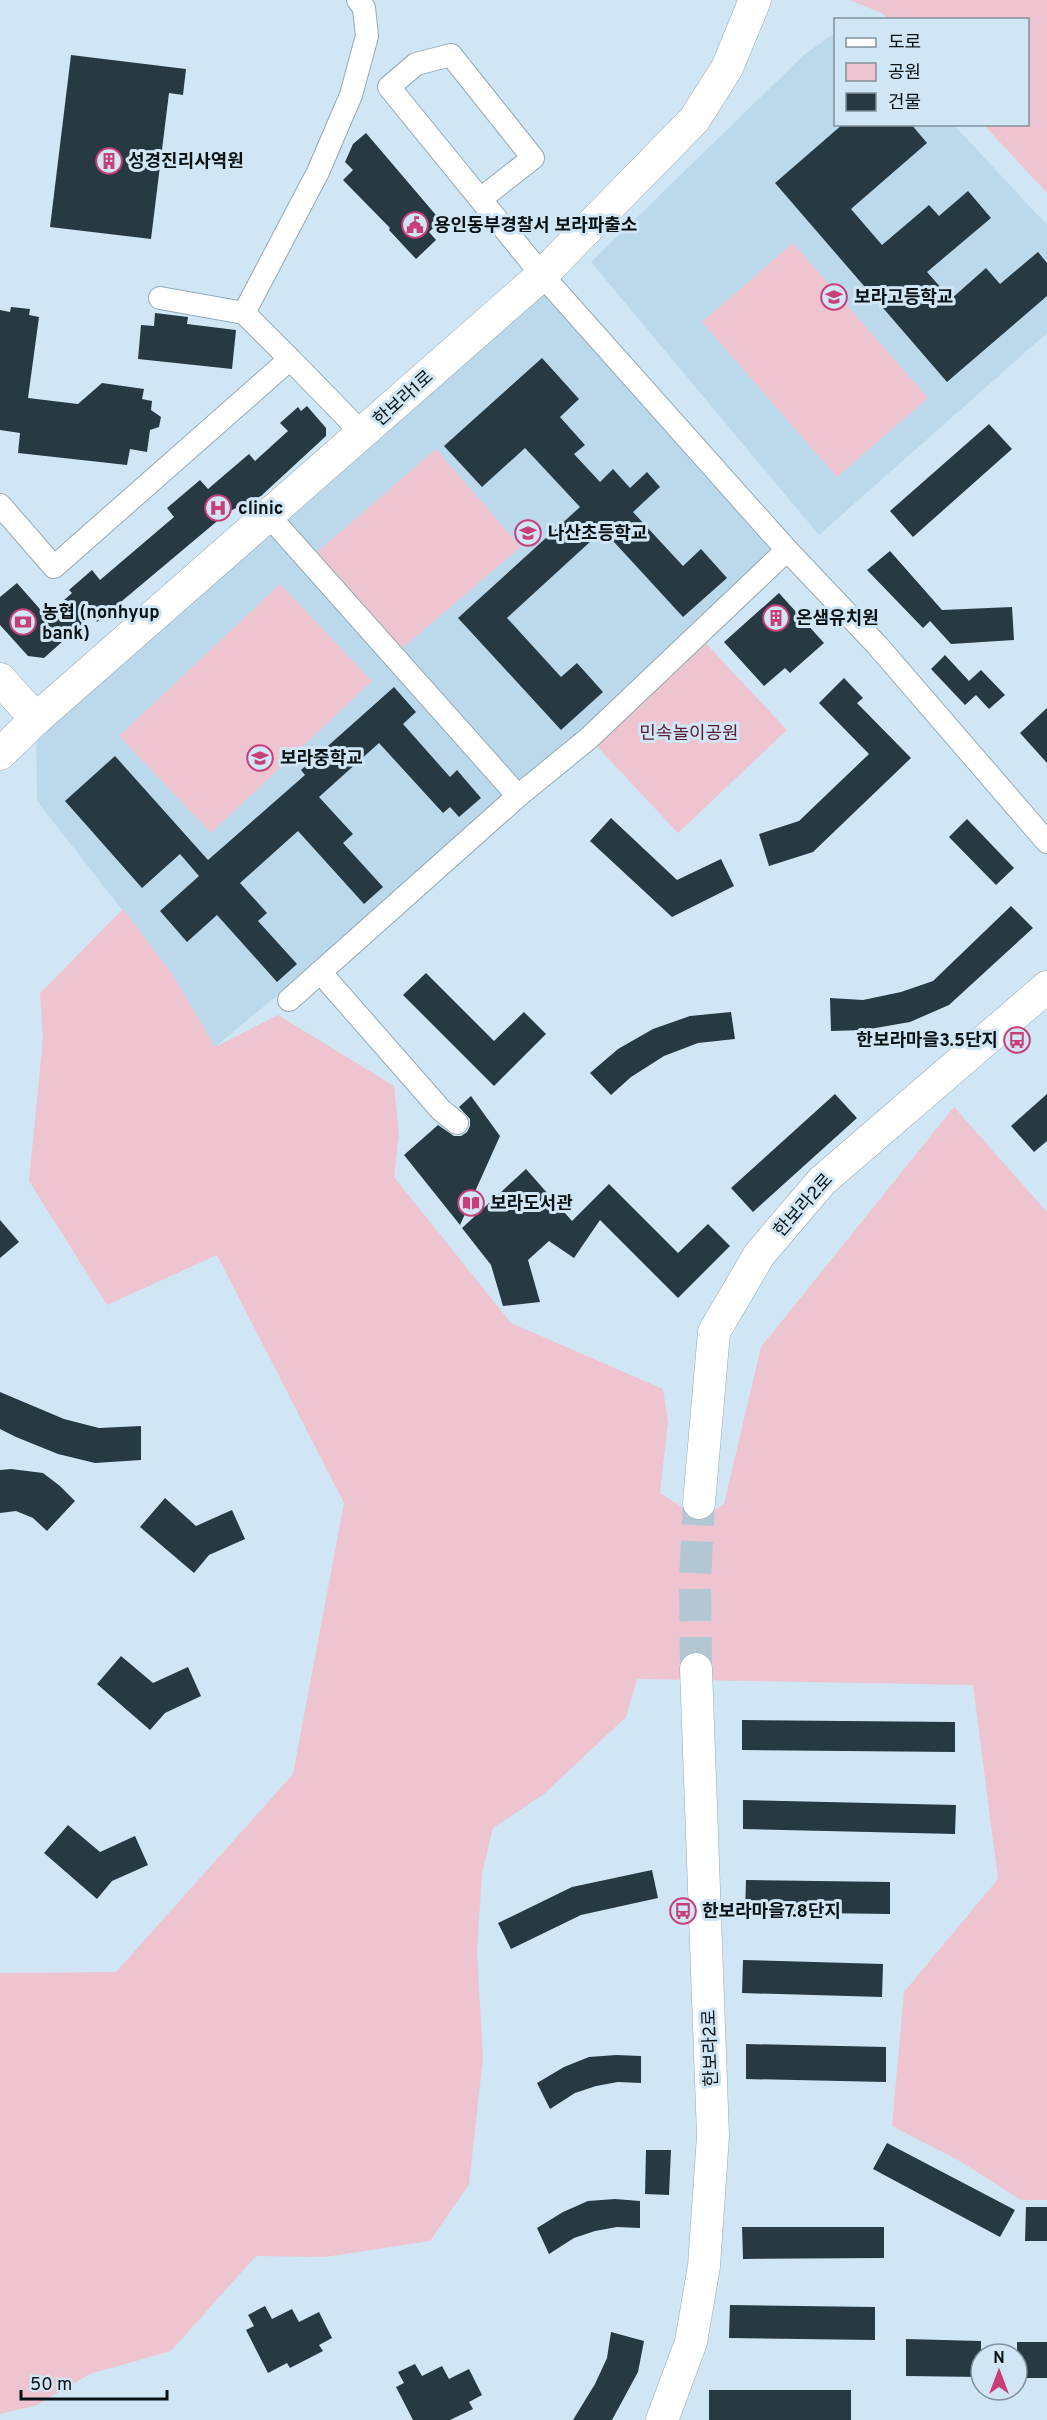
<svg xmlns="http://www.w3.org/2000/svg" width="1047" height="2420" font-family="Overpass,'Noto Sans KR',sans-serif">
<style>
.built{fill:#bcd9ec}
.green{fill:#eec4d1}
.building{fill:#273a44}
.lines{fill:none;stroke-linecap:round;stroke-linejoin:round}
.secondary-tunnel{stroke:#b2c6d3;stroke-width:32;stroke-dasharray:32 16;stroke-linecap:butt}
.street-casing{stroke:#94a9b6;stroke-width:24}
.secondary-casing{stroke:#94a9b6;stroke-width:33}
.street{stroke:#fff;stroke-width:22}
.secondary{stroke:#fff;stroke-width:32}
.labels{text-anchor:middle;stroke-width:6;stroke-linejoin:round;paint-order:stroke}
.poi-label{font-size:18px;font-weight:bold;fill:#0a1216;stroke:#d0e6f4;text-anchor:start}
.street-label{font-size:18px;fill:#0a1216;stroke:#d0e6f4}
.park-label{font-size:18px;fill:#5d1935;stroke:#d0e6f4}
</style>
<rect width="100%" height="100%" fill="#d0e6f4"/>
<g class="built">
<polygon points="835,33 836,124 954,125 1047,225 1047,333 819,535 591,262 805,54"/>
<polygon points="542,275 787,550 589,738 215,1047 173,975 37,801 36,719"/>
</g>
<g class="green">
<polygon points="849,0 1047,0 1047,193 984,125 1028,124 1028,20 888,19 882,13"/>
<polygon points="793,243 928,398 837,477 702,322"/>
<polygon points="436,449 521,547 400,650 316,553"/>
<polygon points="280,584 372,681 211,833 119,736"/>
<polygon points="698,635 787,730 678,833 589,738"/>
<polygon points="123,909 173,975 215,1047 278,1015 394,1086 399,1134 394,1177 511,1323 663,1389 668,1422 660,1493 701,1519 724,1504 761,1347 954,1107 1047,1212 1047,2200 1021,2200 958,2160 892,2126 904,1992 998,1879 973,1685 637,1679 626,1717 544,1794 493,1828 482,1873 477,1952 483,2058 469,2184 430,2241 325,2257 256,2256 171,2351 90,2374 35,2406 0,2414 0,1973 116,1972 293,1774 344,1503 217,1255 107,1305 29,1181 43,1038 40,993"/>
</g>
<g class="building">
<polygon points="71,55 186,69 183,95 169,93 151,239 50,227"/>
<polygon points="843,124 911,124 927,143 851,209 882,245 929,205 939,216 968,191 991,218 927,272 951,299 986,268 1000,284 1038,252 1047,263 1047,296 947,382 775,183"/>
<polygon points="366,133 441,221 429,232 436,240 416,259 389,230 390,228 343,180 353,170 345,162 353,144"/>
<polygon points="11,307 30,309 29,315 39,317 28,398 78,404 102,383 144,389 142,399 152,401 151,410 161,417 159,427 150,430 147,452 130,449 127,465 18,453 20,433 0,430 0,310 10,312"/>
<polygon points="155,313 188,317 187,324 236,330 232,369 138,359 141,325 154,326"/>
<polygon points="542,358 579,399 560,417 585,445 574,454 600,482 613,469 630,488 647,472 660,487 633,512 683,566 701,549 727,578 683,617 603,530 507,618 561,677 577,663 603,692 561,730 458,618 580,507 525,448 482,487 444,446"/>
<polygon points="307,406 326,428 326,436 261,496 228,512 97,622 92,615 44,658 28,656 0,625 0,597 17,583 46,616 72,593 69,590 92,570 100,580 174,517 167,508 200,480 208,489 249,454 255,461 288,431 280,423 298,407 301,411"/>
<polygon points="989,424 1012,449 913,537 890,511"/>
<polygon points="890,551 942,610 1012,607 1014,640 951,644 930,621 923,628 867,570"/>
<polygon points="779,593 824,643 790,673 785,668 764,686 724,642"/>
<polygon points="945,655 969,681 981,670 1005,695 989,709 976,695 965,705 931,669"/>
<polygon points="844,678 863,698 857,703 911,758 813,852 769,866 759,834 799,821 869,754 819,703"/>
<polygon points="394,687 416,712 403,724 450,777 457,770 481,798 459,817 450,807 443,813 379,743 319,797 353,834 343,843 383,887 364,904 298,831 240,883 267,913 258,921 297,964 277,982 217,915 187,942 160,911 199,876 180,854 142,888 65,801 115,756 208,860 305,775 301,770"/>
<polygon points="1047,708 1047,763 1020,733"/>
<polygon points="611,818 677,880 721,859 734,886 672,917 590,841"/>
<polygon points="967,819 1014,868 996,885 949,837"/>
<polygon points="1011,906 1033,928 949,1005 910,1022 864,1030 831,1031 830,998 863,1000 901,992 933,981"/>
<polygon points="426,973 494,1041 524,1012 546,1034 494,1086 403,995"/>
<polygon points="731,1012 735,1039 698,1043 664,1056 631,1077 611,1095 590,1073 618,1049 653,1029 690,1016"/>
<polygon points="835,1094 857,1118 753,1212 731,1188"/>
<polygon points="1047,1094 1047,1141 1034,1152 1011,1126"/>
<polygon points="471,1096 500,1136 460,1225 404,1155 438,1125 454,1136 461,1136 467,1132 470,1126 470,1119 459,1107"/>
<polygon points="526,1169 572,1221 609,1184 678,1253 708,1224 730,1246 678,1298 600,1220 574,1258 549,1241 528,1260 540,1302 503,1306 491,1265 462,1228"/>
<polygon points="0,1220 19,1242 0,1258"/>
<polygon points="0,1392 64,1419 99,1428 141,1426 141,1460 95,1463 58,1454 16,1437 0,1429"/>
<polygon points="11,1469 43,1473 60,1486 75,1501 47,1531 33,1518 16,1511 0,1513 0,1470"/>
<polygon points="165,1498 196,1526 232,1510 245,1539 209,1555 194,1573 140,1527"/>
<polygon points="121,1656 153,1683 188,1667 201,1696 165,1713 150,1730 97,1684"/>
<polygon points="742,1720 955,1722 955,1752 742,1750"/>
<polygon points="743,1800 956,1805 955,1834 743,1829"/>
<polygon points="68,1825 100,1852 135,1836 148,1865 112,1881 97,1899 44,1853"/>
<polygon points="652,1870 658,1898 581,1915 511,1949 498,1923 572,1887"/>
<polygon points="746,1880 890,1882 890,1914 745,1912"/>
<polygon points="743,1960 883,1964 882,1997 742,1993"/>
<polygon points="746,2044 886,2047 886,2082 746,2079"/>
<polygon points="616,2055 641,2056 641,2083 618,2082 596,2086 575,2093 550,2109 537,2083 564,2067 589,2057"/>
<polygon points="887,2143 1015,2210 1000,2237 873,2169"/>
<polygon points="646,2150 671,2150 669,2195 645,2194"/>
<polygon points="615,2199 640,2201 640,2228 617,2227 595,2231 574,2238 549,2254 537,2228 563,2212 588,2201"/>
<polygon points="1026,2207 1047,2207 1047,2241 1025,2241"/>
<polygon points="742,2227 884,2227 884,2258 743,2259"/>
<polygon points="730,2305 875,2307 875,2340 729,2338"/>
<polygon points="265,2306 272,2319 292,2309 299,2322 319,2312 332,2338 319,2345 323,2351 290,2368 287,2363 268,2373 246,2330 254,2326 248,2315"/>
<polygon points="611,2332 644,2341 638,2372 612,2420 573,2420 595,2384 607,2358"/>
<polygon points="906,2339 981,2341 981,2377 906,2376"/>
<rect x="1017" y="2342" width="30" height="36"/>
<polygon points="415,2364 422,2376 442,2366 449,2379 469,2369 482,2395 469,2402 473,2409 450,2420 413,2420 396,2387 404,2383 398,2372"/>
<rect x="709" y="2390" width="142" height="30"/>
</g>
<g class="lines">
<polyline class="secondary-tunnel" points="696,1669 695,1580 699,1503"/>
<g class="street-casing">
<g id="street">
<polyline points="482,198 533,158 451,55 416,64 389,87 542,275 787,550 877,645 1047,842"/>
<polyline points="160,298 244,313 290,359"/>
<polyline points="244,313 318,172 351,95 367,36 364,8 358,0"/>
<polyline points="0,505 54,567 290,359 363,434"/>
<polyline points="269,516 518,796 289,1000"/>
<polyline points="518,796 589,738 787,550"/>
<polyline points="320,972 441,1110 457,1123"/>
</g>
</g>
<g class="secondary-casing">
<g id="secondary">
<polyline points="0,679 36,719"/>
<polyline points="0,754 36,719 542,275 694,120 727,68 755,0"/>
<polyline points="699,1503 714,1332 759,1255 822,1181 1047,987"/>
<polyline points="662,2420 691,2342 704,2266 713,2136 696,1669"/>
</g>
</g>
<use href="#street" class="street"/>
<use href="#secondary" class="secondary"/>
</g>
<defs>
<g id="building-ring" transform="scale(1.35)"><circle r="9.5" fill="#d0e6f4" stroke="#c83e78" stroke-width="1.5"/><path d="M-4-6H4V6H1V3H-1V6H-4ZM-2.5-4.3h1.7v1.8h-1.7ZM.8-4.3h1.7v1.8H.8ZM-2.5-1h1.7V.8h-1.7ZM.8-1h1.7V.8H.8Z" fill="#c83e78"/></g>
<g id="civic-ring" transform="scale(1.35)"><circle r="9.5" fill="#d0e6f4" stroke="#c83e78" stroke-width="1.5"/><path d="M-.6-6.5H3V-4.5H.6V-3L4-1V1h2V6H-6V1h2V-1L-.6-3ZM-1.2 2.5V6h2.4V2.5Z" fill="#c83e78"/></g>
<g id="school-ring" transform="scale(1.35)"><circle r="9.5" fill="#d0e6f4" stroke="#c83e78" stroke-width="1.5"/><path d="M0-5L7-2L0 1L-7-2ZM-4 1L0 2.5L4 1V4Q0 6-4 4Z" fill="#c83e78"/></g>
<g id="hospital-ring" transform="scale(1.35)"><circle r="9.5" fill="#d0e6f4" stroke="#c83e78" stroke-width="1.5"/><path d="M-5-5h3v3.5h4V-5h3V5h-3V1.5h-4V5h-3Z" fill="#c83e78"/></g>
<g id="bank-ring" transform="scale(1.35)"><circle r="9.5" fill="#d0e6f4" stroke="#c83e78" stroke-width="1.5"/><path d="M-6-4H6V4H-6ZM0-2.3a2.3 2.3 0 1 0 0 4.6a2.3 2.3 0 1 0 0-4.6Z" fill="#c83e78"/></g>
<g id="bus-ring" transform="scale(1.35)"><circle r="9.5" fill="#d0e6f4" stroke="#c83e78" stroke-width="1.5"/><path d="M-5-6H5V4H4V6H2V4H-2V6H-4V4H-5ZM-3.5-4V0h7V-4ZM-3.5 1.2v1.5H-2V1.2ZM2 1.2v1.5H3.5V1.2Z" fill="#c83e78"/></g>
<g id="library-ring" transform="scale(1.35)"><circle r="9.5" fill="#d0e6f4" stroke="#c83e78" stroke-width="1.5"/><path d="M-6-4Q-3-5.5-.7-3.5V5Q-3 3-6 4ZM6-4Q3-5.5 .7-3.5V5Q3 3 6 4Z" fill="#c83e78"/></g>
</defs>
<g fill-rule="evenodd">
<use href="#building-ring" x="109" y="161"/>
<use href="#civic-ring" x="415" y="225"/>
<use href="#school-ring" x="834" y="297"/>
<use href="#hospital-ring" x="218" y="508"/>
<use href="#school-ring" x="528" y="533"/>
<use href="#building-ring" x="776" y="618"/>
<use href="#bank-ring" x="23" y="622"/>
<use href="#school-ring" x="260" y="758"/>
<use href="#bus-ring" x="1017" y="1040"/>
<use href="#library-ring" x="471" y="1203"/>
<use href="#bus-ring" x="683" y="1911"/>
</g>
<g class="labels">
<g class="poi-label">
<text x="128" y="167">성경진리사역원</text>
<text x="434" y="231">용인동부경찰서 보라파출소</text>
<text x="854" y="303">보라고등학교</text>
<text x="238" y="514">clinic</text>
<text x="548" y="539">나산초등학교</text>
<text x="42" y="618">농협 (nonhyup<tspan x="42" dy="21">bank)</tspan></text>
<text x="796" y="624">온샘유치원</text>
<text x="280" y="764">보라중학교</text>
<text x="998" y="1046" text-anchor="end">한보라마을3.5단지</text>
<text x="490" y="1209">보라도서관</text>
<text x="702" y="1917">한보라마을7.8단지</text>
</g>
<g class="street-label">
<text transform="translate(403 398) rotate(-42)" y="6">한보라1로</text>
<text transform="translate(803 1205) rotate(-48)" y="6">한보라2로</text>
<text transform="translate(710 2048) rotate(-92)" y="6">한보라2로</text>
</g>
<g class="park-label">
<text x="689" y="739">민속놀이공원</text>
</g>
</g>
<rect x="834" y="18" width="195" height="108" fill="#d0e6f4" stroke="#81919b" stroke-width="1.5"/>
<rect x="846" y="38" width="30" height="9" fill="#ffffff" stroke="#81919b" stroke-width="1.5"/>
<text x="888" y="48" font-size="18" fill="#0a1216">도로</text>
<rect x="846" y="63" width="30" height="18" fill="#eec4d1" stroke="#81919b" stroke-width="1.5"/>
<text x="888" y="78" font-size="18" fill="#0a1216">공원</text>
<rect x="846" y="93" width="30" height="18" fill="#273a44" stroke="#81919b" stroke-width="1.5"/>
<text x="888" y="108" font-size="18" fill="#0a1216">건물</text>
<g transform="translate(999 2372)"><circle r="28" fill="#d0e6f4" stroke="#81919b" stroke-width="1.5"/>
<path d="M0-4.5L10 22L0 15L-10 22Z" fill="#c83e78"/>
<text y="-9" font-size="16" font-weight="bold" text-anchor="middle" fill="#0a1216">N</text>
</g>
<path d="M21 2390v9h146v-9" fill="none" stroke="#0a1216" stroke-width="3"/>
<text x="30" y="2390" font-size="18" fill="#0a1216" stroke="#d0e6f4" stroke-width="4.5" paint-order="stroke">50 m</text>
</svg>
